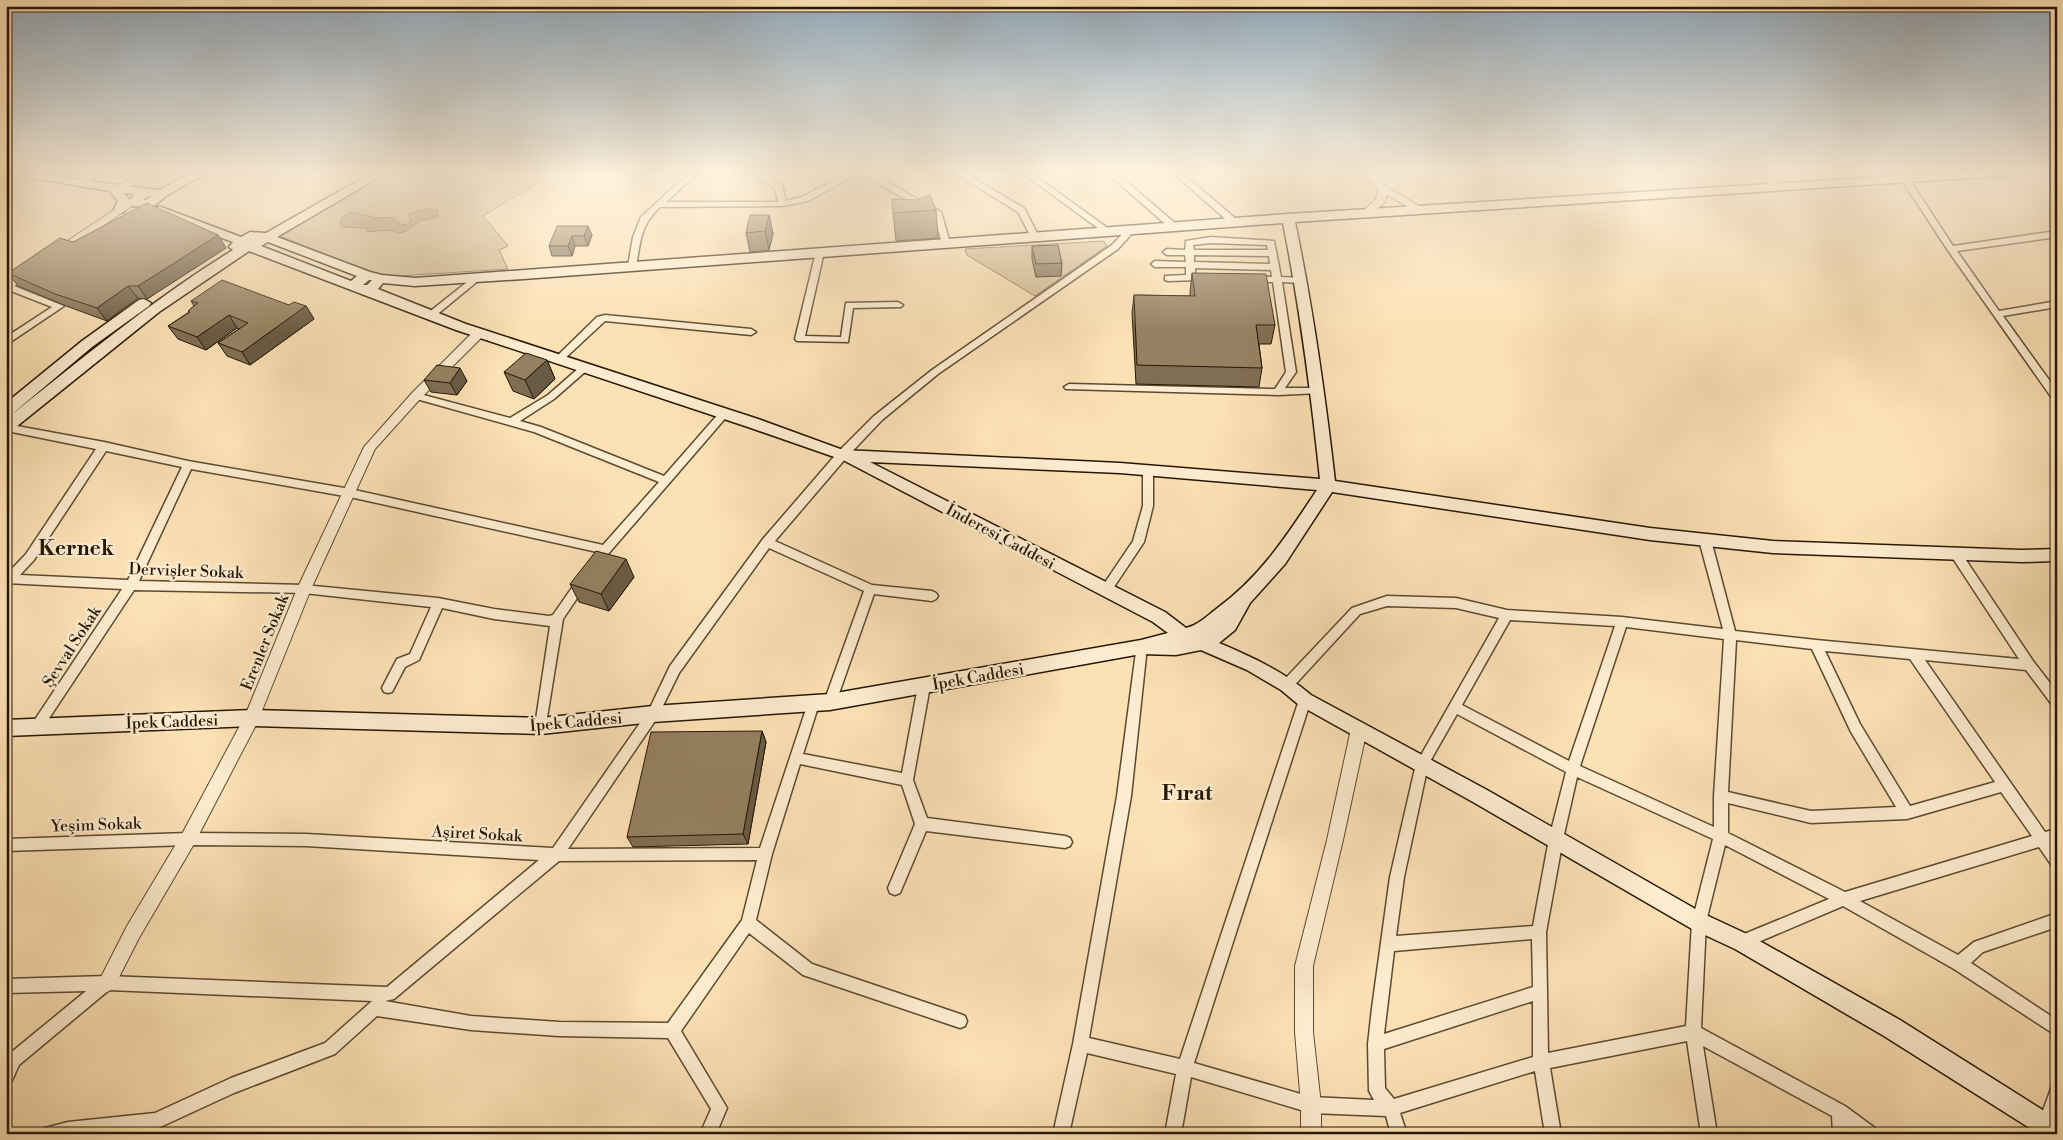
<svg xmlns="http://www.w3.org/2000/svg" width="2063" height="1140" font-family="'Libre Bodoni',serif">
<style>
.green{fill:#d7bf97;stroke:#7e6b4e}
.water{fill:#b39c79;stroke:#7a674b}
.lines{fill:none;stroke-linecap:round;stroke-linejoin:round}
.stream{stroke:#7a674b;stroke-width:2.5}
.pedestrian-casing{stroke:#5b4a31;stroke-width:9}
.minor-casing{stroke:#5b4a31;stroke-width:3}
.tertiary-casing{stroke:#5b4a31;stroke-width:2}
.secondary-casing{stroke:#251705;stroke-width:3}
.pedestrian{stroke:#fdeccf;stroke-width:7}
.minor{fill:#fdeccf;fill-rule:evenodd}
.tertiary{fill:#fdeccf;fill-rule:evenodd}
.secondary{fill:#fdeccf;fill-rule:evenodd}
.wall{fill:#806e53;stroke:#251705}
.shaded-wall{fill:#685a44;stroke:#251705}
.building{fill:#958061;stroke:#251705}
.labels{text-anchor:middle;stroke-width:4.5;stroke-linejoin:round;paint-order:stroke}
.street-label{font-size:16px;fill:#251705;stroke:#fdeccf}
.district-label{font-size:21px;font-weight:bold;fill:#251705;stroke:#fdeccf}
</style>
<rect width="100%" height="100%" fill="#fce1b5"/>
<filter id="stains"><feTurbulence type="fractalNoise" baseFrequency=".004" numOctaves="4"/><feColorMatrix values="0 0 0 0 .2 0 0 0 0 .09 0 0 0 0 .02 0 0 0 .5 -.17"/></filter>
<radialGradient id="worn" r=".72"><stop offset=".6" stop-color="#630" stop-opacity="0"/><stop offset="1" stop-color="#630" stop-opacity=".3"/></radialGradient>
<g class="green">
<polygon points="388,172 509,172 537,183 483,216 508,246 499,250 508,269 383,277 279,236"/>
<polygon points="1104,241 1107,246 1035,296 967,255 965,249"/>
</g>
<path class="water" d="M 427,209 L 438,210 L 438,217 L 419,221 L 406,231 L 399,233 L 388,230 L 368,232 L 366,228 L 342,227 L 340,222 C 348,205 362,216 375,218 C 380,218 386,217 391,218 C 400,220 401,229 411,222 L 408,214 Z"/>
<g class="lines">
<polyline class="stream" points="86,355 155,303"/>
<g class="pedestrian-casing">
<polyline id="pedestrian" points="121,188 146,172"/>
</g>
<g class="minor-casing">
<g id="minor">
<polygon points="91,172 100,172 84,186 78,186 78,182"/>
<polygon points="503,172 512,172 508,174"/>
<path d="M 690,172 L 699,172 L 666,202 L 778,202 L 775,188 L 746,172 L 756,172 L 782,185 L 786,201 L 802,197 L 850,172 L 869,172 L 941,212 L 950,243 L 946,246 L 942,243 L 934,215 L 859,173 L 808,201 L 783,206 L 660,207 C 640,226 641,240 636,266 L 635,268 L 629,268 L 628,266 L 633,237 L 641,217 Z"/>
<polygon points="953,172 963,172 1024,208 1039,237 1038,239 1032,239 1018,212"/>
<polygon points="1021,172 1030,172 1113,232 1109,235 1106,234"/>
<polygon points="1106,172 1115,172 1176,224 1176,228 1170,228"/>
<polygon points="1172,172 1181,172 1236,219 1236,223 1230,223"/>
<polygon points="1369,172 1381,172 1372,177 1366,177 1365,175"/>
<polygon points="1760,172 1768,172 1781,188 1780,190 1774,190"/>
<polygon points="2052,172 2057,172 2057,174 2053,174"/>
<polygon points="1902,177 1908,177 1953,246 2057,231 2057,237 1957,251 1999,311 2057,301 2057,307 2003,316 2057,391 2057,402 2054,401 1947,249 1901,179"/>
<path d="M 1131,227 L 1135,230 L 1118,249 L 938,374 L 882,420 L 846,458 L 775,541 L 872,585 L 932,591 L 936,593 L 938,596 L 936,599 L 932,601 L 874,594 L 836,702 L 834,706 L 830,707 L 826,706 L 824,702 L 864,591 L 769,548 L 679,673 L 657,718 L 568,849 L 760,848 L 809,700 L 813,699 L 817,700 L 819,704 L 803,754 L 902,773 L 918,686 L 920,682 L 924,681 L 928,682 L 930,686 L 913,780 L 927,818 L 1065,836 L 1070,838 L 1072,842 L 1070,846 L 1065,848 L 926,831 L 900,893 L 895,895 L 890,893 L 888,888 L 915,824 L 902,785 L 800,764 L 772,854 L 756,920 L 812,964 L 960,1014 L 965,1016 L 967,1021 L 965,1026 L 960,1028 L 803,975 L 749,933 L 681,1031 L 727,1108 L 716,1134 L 700,1134 L 711,1109 L 668,1038 L 559,1036 L 471,1030 L 377,1016 L 335,1054 L 234,1093 L 156,1129 L 108,1134 L 43,1134 L 45,1128 L 68,1122 L 155,1113 L 231,1078 L 325,1043 L 372,1001 L 109,990 L 19,1065 L 11,1083 L 6,1086 L 8,1055 L 86,991 L 6,993 L 6,979 L 107,976 L 387,987 L 539,860 L 306,846 L 188,845 L 6,851 L 6,839 L 188,833 L 306,834 L 553,848 L 649,710 L 670,666 L 763,539 L 838,452 L 874,416 L 932,370 L 1112,245 L 1128,228 ZM 757,860 L 742,920 L 668,1023 L 559,1022 L 471,1016 L 385,1001 L 394,999 L 559,861 Z"/>
<path d="M 1211,237 L 1274,241 L 1281,277 L 1304,278 L 1305,280 L 1301,283 L 1282,282 L 1296,372 L 1285,388 L 1318,388 L 1323,391 L 1321,393 L 1278,395 L 1066,389 L 1064,387 L 1069,384 L 1275,389 L 1286,372 L 1273,282 L 1253,282 L 1249,279 L 1253,276 L 1272,277 L 1271,270 L 1195,268 L 1195,275 L 1200,276 L 1200,280 L 1168,281 L 1165,280 L 1165,276 L 1186,275 L 1186,267 L 1155,267 L 1151,264 L 1155,261 L 1186,262 L 1185,255 L 1167,255 L 1163,252 L 1167,249 L 1185,250 L 1186,241 ZM 1211,243 L 1267,245 L 1268,250 L 1194,250 L 1193,245 ZM 1194,255 L 1269,256 L 1270,264 L 1194,262 Z"/>
<polygon points="820,249 824,252 805,336 841,337 846,303 898,302 903,305 901,307 853,308 848,342 797,341 795,339 816,252"/>
<polygon points="476,275 480,278 479,280 434,317 428,317 428,313"/>
<polygon points="9,284 64,306 6,345 6,337 52,307 6,289 6,285"/>
<polygon points="605,315 751,329 756,332 751,335 605,321 561,362 555,362 555,358 597,317"/>
<path d="M 583,366 L 586,367 L 588,369 L 586,371 L 554,399 L 520,421 L 541,427 L 664,476 L 720,412 L 728,412 L 729,414 L 609,553 L 598,568 L 590,568 L 588,565 L 597,552 L 350,497 L 191,469 L 139,581 L 304,585 L 438,598 L 494,609 L 549,616 L 553,615 L 578,579 L 586,579 L 588,582 L 586,585 L 563,619 L 545,730 L 541,731 L 537,730 L 535,726 L 550,626 L 494,619 L 442,608 L 419,660 L 405,667 L 392,692 L 388,693 L 384,692 L 382,688 L 384,684 L 397,659 L 410,654 L 431,607 L 304,593 L 134,590 L 42,729 L 38,730 L 34,729 L 32,725 L 34,721 L 122,589 L 6,583 L 6,575 L 26,554 L 96,449 L 7,431 L 6,424 L 104,442 L 188,461 L 350,489 L 603,545 L 659,482 L 534,432 L 413,398 L 411,396 L 416,393 L 510,418 L 548,395 L 580,367 ZM 106,451 L 182,467 L 128,580 L 20,575 L 34,560 Z"/>
<polygon points="1148,466 1153,470 1153,506 1144,542 1110,593 1102,593 1100,590 1102,587 1133,541 1143,506 1143,470"/>
<path d="M 1705,536 L 1711,540 L 1735,631 L 1816,640 L 2019,659 L 1950,554 L 1956,550 L 1960,551 L 2033,661 L 2057,692 L 2057,707 L 2053,706 L 2026,670 L 1925,660 L 2045,832 L 2057,829 L 2057,841 L 2052,843 L 2057,849 L 2057,867 L 2052,866 L 2039,847 L 1860,901 L 1958,955 L 1974,942 L 2057,913 L 2057,927 L 1983,952 L 1971,963 L 2057,1020 L 2057,1036 L 1954,969 L 1843,906 L 1742,949 L 1737,947 L 1735,942 L 1737,937 L 1829,899 L 1725,845 L 1706,922 L 1701,1028 L 1845,1106 L 1875,1128 L 1877,1134 L 1856,1134 L 1848,1128 L 1849,1134 L 1833,1134 L 1832,1116 L 1703,1046 L 1717,1134 L 1701,1134 L 1687,1041 L 1550,1068 L 1561,1134 L 1545,1134 L 1535,1071 L 1400,1113 L 1407,1134 L 1391,1134 L 1386,1116 L 1311,1113 L 1191,1077 L 1181,1134 L 1165,1134 L 1176,1074 L 1087,1053 L 1069,1134 L 1053,1134 L 1073,1044 L 1117,796 L 1137,644 L 1141,642 L 1145,644 L 1147,647 L 1131,796 L 1089,1038 L 1180,1059 L 1299,700 L 1301,696 L 1305,695 L 1309,696 L 1311,700 L 1194,1063 L 1311,1097 L 1374,1100 L 1369,1091 L 1368,1044 L 1372,1008 L 1390,877 L 1416,764 L 1499,618 L 1456,608 L 1387,606 L 1360,614 L 1291,689 L 1287,690 L 1283,689 L 1281,685 L 1283,681 L 1352,608 L 1387,596 L 1456,598 L 1507,610 L 1622,617 L 1723,629 L 1699,540 ZM 1510,620 L 1615,626 L 1569,761 L 1462,705 ZM 1626,627 L 1724,639 L 1714,796 L 1714,827 L 1580,766 ZM 1736,640 L 1812,649 L 1851,732 L 1896,807 L 1811,811 L 1728,792 ZM 1825,651 L 1910,659 L 1995,782 L 1910,806 L 1860,724 ZM 1457,714 L 1566,772 L 1549,839 L 1533,926 L 1396,936 L 1404,877 L 1428,765 ZM 1577,777 L 1713,839 L 1692,922 L 1686,1026 L 1548,1053 L 1546,932 L 1563,839 ZM 2001,792 L 2032,836 L 1845,892 L 1728,833 L 1728,803 L 1811,823 L 1907,819 ZM 1532,939 L 1533,987 L 1384,1034 L 1394,951 ZM 1533,1001 L 1533,1057 L 1394,1099 L 1385,1088 L 1384,1049 Z"/>
<polygon points="2057,1083 2057,1115 2052,1130 2046,1132 2040,1130 2038,1124 2052,1086"/>
</g>
</g>
<g class="tertiary-casing">
<g id="tertiary">
<polygon points="1361,172 1372,172 1387,187 1426,210 1421,213 1417,212 1387,195 1385,202 1372,214 1364,214 1364,210 1376,199 1378,190"/>
<polygon points="135,196 139,197 139,201 62,254 54,254 53,252 54,250"/>
<polygon points="29,268 33,269 34,271 33,273 6,292 6,283"/>
<polygon points="479,329 483,330 485,333 483,336 420,399 375,449 311,589 257,723 194,844 139,938 113,989 107,992 101,989 98,983 127,926 182,834 245,716 297,589 364,447 412,393 475,330"/>
<polygon points="1359,722 1364,724 1367,729 1343,840 1313,966 1313,1032 1321,1105 1321,1134 1301,1134 1301,1105 1295,1032 1295,966 1327,840 1351,729 1354,724"/>
</g>
</g>
<g class="secondary-casing">
<g id="secondary">
<path d="M 8,172 L 34,172 L 81,180 L 159,190 L 193,172 L 208,172 L 166,196 L 153,207 L 131,206 L 129,203 L 134,194 L 123,193 L 130,200 L 124,212 L 120,213 L 114,209 L 118,201 L 110,191 L 14,175 ZM 150,196 L 152,196 L 146,200 L 142,200 Z"/>
<path d="M 373,172 L 388,172 L 277,237 L 370,272 L 382,275 L 415,278 L 1288,214 L 1961,172 L 2024,172 L 2018,175 L 1295,222 C 1313,308 1325,394 1335,481 L 1650,528 L 1773,541 L 2021,550 L 2057,549 L 2057,561 L 2021,562 L 1773,553 L 1650,540 L 1332,492 L 1285,564 L 1250,603 L 1235,630 L 1219,643 C 1252,657 1283,671 1311,695 L 1487,790 L 1706,915 L 1749,935 L 1900,1020 L 2057,1119 L 2057,1134 L 2039,1134 L 1884,1036 L 1735,949 L 1692,929 L 1473,802 L 1299,705 L 1281,690 L 1247,670 L 1201,650 L 1176,655 L 1141,654 L 830,710 L 653,722 L 541,734 L 252,726 L 6,736 L 6,720 L 252,710 L 541,718 L 653,706 L 830,694 L 1141,640 L 1168,633 L 1153,622 L 843,460 L 748,427 L 456,330 L 249,251 L 159,312 L 11,431 L 6,432 L 6,419 C 80,360 152,300 233,250 L 229,247 L 233,242 L 153,213 L 151,210 L 153,207 L 161,207 L 241,237 L 250,232 L 266,233 ZM 1283,223 C 1300,308 1311,393 1320,479 L 1120,463 L 843,450 L 758,419 L 466,324 L 378,289 L 383,283 L 415,286 L 523,279 ZM 268,242 L 357,276 L 351,281 L 261,246 ZM 369,280 L 372,280 L 367,285 L 363,285 ZM 870,462 L 1120,473 L 1317,490 C 1286,537 1261,576 1215,610 C 1206,617 1198,625 1186,628 L 1165,612 Z"/>
<polygon points="144,299 151,303 149,306 92,347 11,415 6,416 6,403 82,341 139,300"/>
</g>
</g>
<use href="#pedestrian" class="pedestrian"/>
<use href="#minor" class="minor"/>
<use href="#tertiary" class="tertiary"/>
<use href="#secondary" class="secondary"/>
</g>
<g class="wall">
<polygon points="936,210 938,238 896,241 893,213"/>
<polygon points="769,215 773,234 769,250 750,252 746,233"/>
<polygon points="588,226 592,235 588,246 575,246 572,256 552,256 549,246"/>
<polygon points="218,235 226,248 147,299 138,298 107,321 66,306 18,286 8,273 73,242"/>
<polygon points="1032,246 1062,263 1061,276 1036,277 1032,259"/>
<polygon points="1192,273 1275,325 1271,344 1259,344 1262,368 1259,387 1136,384 1132,313 1134,295 1190,296 1190,292"/>
<polygon points="191,301 306,306 314,319 250,365 227,356 218,343 239,329 237,328 206,350 178,339 168,326 189,312 188,311 194,306"/>
<polygon points="547,360 555,379 534,399 513,391 504,372"/>
<polygon points="424,380 467,381 457,395 431,392"/>
<polygon points="634,577 609,611 579,602 570,584"/>
<polygon points="762,731 766,742 748,844 633,847 627,837"/>
</g>
<g class="shaded-wall">
<polygon points="769,215 773,234 769,250 765,231"/>
<polygon points="588,226 592,235 588,246 584,236"/>
<polygon points="218,235 226,248 147,299 138,286"/>
<polygon points="572,236 575,246 572,256 568,246"/>
<polygon points="128,286 138,298 107,321 97,308"/>
<polygon points="306,306 314,319 250,365 242,352"/>
<polygon points="229,315 237,328 206,350 197,337"/>
<polygon points="547,360 555,379 534,399 525,380"/>
<polygon points="460,368 467,381 457,395 450,383"/>
<polygon points="626,559 634,577 609,611 601,594"/>
<polygon points="762,731 766,742 748,844 743,834"/>
</g>
<g class="building">
<polygon points="930,195 936,210 893,213 892,199 917,200"/>
<polygon points="147,203 218,235 138,286 128,286 97,308 55,294 8,273 60,238 73,242"/>
<polygon points="750,215 769,215 765,231 746,233"/>
<polygon points="557,226 588,226 584,236 572,236 568,246 549,246"/>
<polygon points="1058,245 1062,263 1036,264 1032,246"/>
<polygon points="1192,273 1266,274 1275,325 1256,325 1262,368 1137,365 1134,295 1195,296"/>
<polygon points="222,280 289,305 294,302 306,306 242,352 218,343 248,323 229,315 197,337 168,326 190,312 188,311 198,303 191,301"/>
<polygon points="526,353 547,360 525,380 504,372"/>
<polygon points="437,365 460,368 450,383 424,380"/>
<polygon points="596,551 626,559 601,594 570,584"/>
<polygon points="762,731 743,834 627,837 651,732"/>
</g>
<linearGradient id="sky" x2="0" y2="1"><stop stop-color="#93aabc"/><stop offset="0.52" stop-color="#fef2de"/><stop offset="1" stop-color="#fef2de" stop-opacity="0"/></linearGradient>
<rect width="2063" height="332" fill="url(#sky)"/>
<g class="labels">
<g class="street-label">
<text transform="translate(1001 536) rotate(28)" y="6">İnderesi Caddesi</text>
<text transform="translate(186 570) rotate(2)" y="6">Dervişler Sokak</text>
<text transform="translate(264 642) rotate(-68)" y="6">Erenler Sokak</text>
<text transform="translate(71 646) rotate(-57)" y="6">Şevval Sokak</text>
<text transform="translate(978 676) rotate(-10)" y="6">İpek Caddesi</text>
<text transform="translate(172 721) rotate(-2)" y="6">İpek Caddesi</text>
<text transform="translate(576 721) rotate(-5)" y="6">İpek Caddesi</text>
<text transform="translate(96 824) rotate(-2)" y="6">Yeşim Sokak</text>
<text transform="translate(477 833) rotate(3)" y="6">Aşiret Sokak</text>
</g>
<g class="district-label">
<text x="76" y="555">Kernek</text>
<text x="1187" y="800">Fırat</text>
</g>
</g>
<rect width="2063" height="1140" fill="none" stroke="#fce1b5" stroke-width="25"/>
<rect x="8" y="8" width="2048" height="1125" fill="none" stroke="#251705" stroke-width="2.5"/>
<rect x="12" y="12" width="2038" height="1115" fill="none" stroke="#251705"/>
<rect width="100%" height="100%" filter="url(#stains)"/>
<rect width="100%" height="100%" fill="url(#worn)"/>
</svg>
